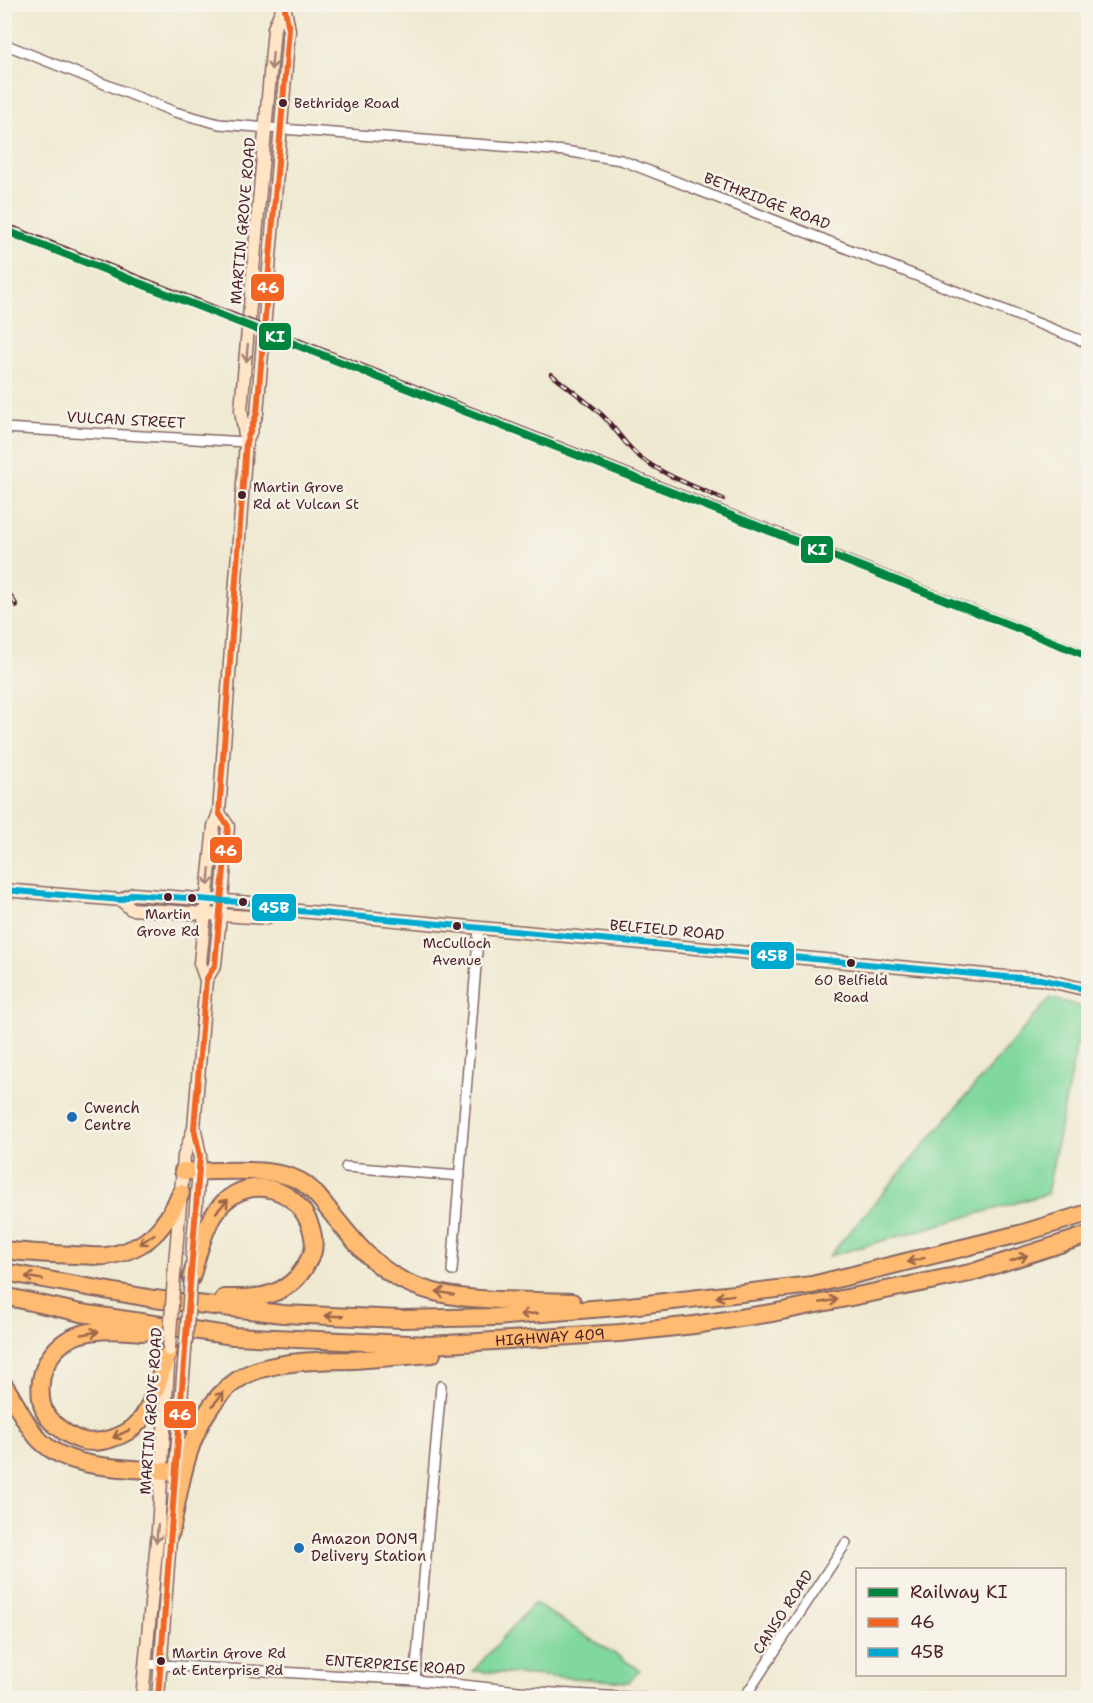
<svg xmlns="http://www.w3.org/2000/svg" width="1093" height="1703" font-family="'Shantell Sans',sans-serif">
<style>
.green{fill:#80d89d;stroke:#657c64;stroke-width:1.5}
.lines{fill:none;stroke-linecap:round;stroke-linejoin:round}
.minor-casing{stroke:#846665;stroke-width:12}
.secondary-casing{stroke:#846665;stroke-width:15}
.motorway-casing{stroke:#846665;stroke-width:20}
.minor{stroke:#fff;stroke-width:9}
.secondary{stroke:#ffe4c6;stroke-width:12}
.motorway{stroke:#ffbb71;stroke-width:16}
.rail-casing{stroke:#4a1f2b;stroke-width:4.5}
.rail{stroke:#f7f3e8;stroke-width:2;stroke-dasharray:7;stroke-linecap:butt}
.secondary-bridge-casing{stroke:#846665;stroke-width:15;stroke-linecap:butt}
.secondary-bridge{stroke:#ffe4c6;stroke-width:12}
.bus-1-casing{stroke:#f7f3e8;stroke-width:10}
.bus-2-casing{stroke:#f7f3e8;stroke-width:10}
.bus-1{stroke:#f26522;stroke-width:6}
.bus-2{stroke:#00a9ce;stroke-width:6}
.rail-1-casing{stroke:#f7f3e8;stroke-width:12}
.rail-1{stroke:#00853f;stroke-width:8}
.oneway{stroke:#a48278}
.oneway2{stroke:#9b654a}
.bus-dot{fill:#4a1f2b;stroke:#f7f3e8;stroke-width:2}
.poi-dot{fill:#1f6fb2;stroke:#f7f3e8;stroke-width:2}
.labels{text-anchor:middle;stroke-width:5;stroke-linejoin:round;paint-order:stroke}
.bus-label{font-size:14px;fill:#4a1f2b;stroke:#f7f3e8;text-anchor:start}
.street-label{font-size:15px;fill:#4a1f2b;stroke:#f7f3e8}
.poi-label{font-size:15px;fill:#4a1f2b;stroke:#f7f3e8;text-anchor:start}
.line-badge{stroke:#f7f3e8;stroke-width:2}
.badge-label{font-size:16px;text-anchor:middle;font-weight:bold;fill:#fff}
</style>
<rect width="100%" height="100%" fill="#f7f3e8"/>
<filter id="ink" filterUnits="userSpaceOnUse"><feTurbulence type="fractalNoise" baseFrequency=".0167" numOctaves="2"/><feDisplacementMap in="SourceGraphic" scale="12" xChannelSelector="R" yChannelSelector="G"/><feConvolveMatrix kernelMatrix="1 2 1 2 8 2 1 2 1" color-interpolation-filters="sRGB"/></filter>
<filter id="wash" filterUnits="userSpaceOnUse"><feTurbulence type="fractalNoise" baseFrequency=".008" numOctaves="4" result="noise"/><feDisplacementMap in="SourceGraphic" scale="24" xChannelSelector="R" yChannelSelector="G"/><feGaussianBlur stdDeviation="1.35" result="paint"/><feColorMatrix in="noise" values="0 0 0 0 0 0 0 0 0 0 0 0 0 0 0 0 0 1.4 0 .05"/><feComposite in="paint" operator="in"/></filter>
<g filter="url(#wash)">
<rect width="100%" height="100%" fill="#efe9d1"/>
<g class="green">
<polygon points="1050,998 1088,1008 1088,1044 1077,1043 1047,1194 829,1256"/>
<polygon points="534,1603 640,1670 629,1682 473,1671"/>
</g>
</g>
<g filter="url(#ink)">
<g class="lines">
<g class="minor-casing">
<g id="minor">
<polyline points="4,44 175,112 219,124 565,151 621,160 1088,343"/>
<polyline points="4,428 246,442"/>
<polyline points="346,1167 460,1176"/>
<polyline points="452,1271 479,927"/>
<polyline points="145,1664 415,1680 519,1691 643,1698"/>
<polyline points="415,1680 441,1386"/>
<polyline points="744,1698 846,1543"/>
</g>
</g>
<g class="secondary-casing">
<g id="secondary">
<polyline points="247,441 257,413 289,30 284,5"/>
<polyline points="4,890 121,900 133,894 267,904 278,909 363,917 1006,977 1041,979 1088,990"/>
<polyline points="121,900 131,909 266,918 278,909"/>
<polyline points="206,980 215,965 223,888 228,826 219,813"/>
<polyline points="192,1256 200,1156 195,1130"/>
<polyline points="174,1276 184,1156 194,1128 206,980 200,963 214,826 219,813 246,442 241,410 274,28 284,4"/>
<polyline points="175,1479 185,1351"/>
<polyline points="142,1698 158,1530 168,1366"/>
<polyline points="158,1698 171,1526"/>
</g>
</g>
<g class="motorway-casing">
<g id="motorway">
<path d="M 183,1171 C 216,1173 271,1165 300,1181 C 313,1188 323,1203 332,1214 C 350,1236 367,1259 393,1275 C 442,1306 515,1299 572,1302"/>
<path d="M 4,1250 C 28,1253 51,1254 74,1255 C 85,1255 96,1257 107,1256 C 148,1249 165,1228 181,1193"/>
<polyline points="4,1272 154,1299 283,1314 402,1319 496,1317 629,1306 812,1285 1023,1233 1088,1213"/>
<path d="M 191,1278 C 198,1255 205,1220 223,1203 C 254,1173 299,1190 311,1228 C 313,1235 315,1243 313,1251 C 312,1255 309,1259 307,1263 C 299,1279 287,1289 270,1294 C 256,1299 239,1298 224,1298"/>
<path id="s1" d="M 4,1296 L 81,1313 L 233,1336 L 431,1345 L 620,1333 L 694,1325 L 772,1313 L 970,1273 L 1088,1235"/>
<path d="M 144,1332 C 125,1331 104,1328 85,1333 C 54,1340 37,1369 41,1399 C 42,1405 45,1415 50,1420 C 57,1427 70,1437 80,1440 C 99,1446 127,1436 139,1422 C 154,1404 161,1371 169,1350"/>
<path d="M 4,1385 C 15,1401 24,1421 36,1436 C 66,1473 133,1467 176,1472"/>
<path d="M 171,1532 C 180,1486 187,1432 220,1395 C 229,1385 244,1374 258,1370 C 289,1360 322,1361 354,1360 C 380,1358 406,1356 432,1354"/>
</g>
</g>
<use href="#minor" class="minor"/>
<use href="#secondary" class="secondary"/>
<use href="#motorway" class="motorway"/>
<g class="rail-casing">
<g id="rail">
<polyline points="4,224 1088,652"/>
<path d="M 551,374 C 567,387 585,400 601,414 C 616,428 625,446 641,458 C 665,476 696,487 723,499"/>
<polyline points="4,586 17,606"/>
</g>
</g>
<use href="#rail" class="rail"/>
<g class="secondary-bridge-casing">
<g id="secondary-bridge">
<polyline points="169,1350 174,1276"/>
<polyline points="185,1351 191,1278"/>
</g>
</g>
<use href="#secondary-bridge" class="secondary-bridge"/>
<g class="bus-1-casing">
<polyline id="bus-1" points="158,1698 200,1156 194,1128 206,980 215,965 228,826 219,813 246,442 257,413 289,30 284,4"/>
</g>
<g class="bus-2-casing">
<polyline id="bus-2" points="4,890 121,900 133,894 267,904 278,909 1006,977 1041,979 1088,990"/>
</g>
<use href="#bus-1" class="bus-1"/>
<use href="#bus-2" class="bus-2"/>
<g class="rail-1-casing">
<polyline id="rail-1" points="4,230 1088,656"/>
</g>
<use href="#rail-1" class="rail-1"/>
</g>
<defs><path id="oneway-shaft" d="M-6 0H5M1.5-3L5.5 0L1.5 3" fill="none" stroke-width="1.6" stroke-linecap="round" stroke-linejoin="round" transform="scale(1.5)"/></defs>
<g class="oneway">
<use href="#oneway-shaft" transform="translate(272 61) rotate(95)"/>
<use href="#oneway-shaft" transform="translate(247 353) rotate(95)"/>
<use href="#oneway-shaft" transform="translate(209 877) rotate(95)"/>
<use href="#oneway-shaft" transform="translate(157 1534) rotate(95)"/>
</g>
<g class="oneway2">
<use href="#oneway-shaft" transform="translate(222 1206) rotate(-47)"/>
<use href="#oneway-shaft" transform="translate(147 1239) rotate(146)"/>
<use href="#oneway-shaft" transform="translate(1019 1258) rotate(-18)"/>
<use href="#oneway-shaft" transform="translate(916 1260) rotate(166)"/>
<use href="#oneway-shaft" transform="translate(34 1278) rotate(-170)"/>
<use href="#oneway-shaft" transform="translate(445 1293) rotate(-169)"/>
<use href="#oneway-shaft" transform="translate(725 1296) rotate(173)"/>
<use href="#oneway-shaft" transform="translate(829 1301) rotate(-11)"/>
<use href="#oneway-shaft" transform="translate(529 1314) rotate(175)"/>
<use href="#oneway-shaft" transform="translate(334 1316) rotate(-178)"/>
<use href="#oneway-shaft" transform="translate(90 1333) rotate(-10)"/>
<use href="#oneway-shaft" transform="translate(218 1399) rotate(-51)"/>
<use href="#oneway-shaft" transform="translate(121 1434) rotate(155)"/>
</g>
</g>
<g class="bus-dot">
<circle cx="283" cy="103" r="5"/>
<circle cx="242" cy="495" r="5"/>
<circle cx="168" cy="897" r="5"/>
<circle cx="192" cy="898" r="5"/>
<circle cx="243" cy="902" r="5"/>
<circle cx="457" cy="926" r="5"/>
<circle cx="851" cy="963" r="5"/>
<circle cx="161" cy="1661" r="5"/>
</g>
<g class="poi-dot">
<circle cx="72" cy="1117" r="6"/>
<circle cx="299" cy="1548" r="6"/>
</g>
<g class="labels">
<g class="bus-label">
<text x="294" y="108">Bethridge Road</text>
<text x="253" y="492">Martin Grove<tspan x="253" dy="17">Rd at Vulcan St</tspan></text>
<text x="168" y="919" text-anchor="middle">Martin<tspan x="168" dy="17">Grove Rd</tspan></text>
<text x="457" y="948" text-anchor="middle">McCulloch<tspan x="457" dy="17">Avenue</tspan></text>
<text x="851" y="985" text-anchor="middle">60 Belfield<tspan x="851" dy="17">Road</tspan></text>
<text x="172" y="1658">Martin Grove Rd<tspan x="172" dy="17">at Enterprise Rd</tspan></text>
</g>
<g class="street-label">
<text transform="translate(767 201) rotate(21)" y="5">BETHRIDGE ROAD</text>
<text transform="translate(243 221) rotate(-85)" y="5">MARTIN GROVE ROAD</text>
<text transform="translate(126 420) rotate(3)" y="5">VULCAN STREET</text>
<text transform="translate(667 930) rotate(5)" y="5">BELFIELD ROAD</text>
<text dy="5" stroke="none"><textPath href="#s1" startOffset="550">HIGHWAY 409</textPath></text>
<text transform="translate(151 1411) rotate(-86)" y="5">MARTIN GROVE ROAD</text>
<text transform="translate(783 1612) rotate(-57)" y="5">CANSO ROAD</text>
<text transform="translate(395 1665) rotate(4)" y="5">ENTERPRISE ROAD</text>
</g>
<g class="poi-label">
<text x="84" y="1113">Cwench<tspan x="84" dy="17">Centre</tspan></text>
<text x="311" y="1544">Amazon DON9<tspan x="311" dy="17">Delivery Station</tspan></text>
</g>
</g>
<g class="line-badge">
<rect x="250" y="273" width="35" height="29" rx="6" fill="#f26522"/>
<rect x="258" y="322" width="34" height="29" rx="6" fill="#00853f"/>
<rect x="800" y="535" width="34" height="29" rx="6" fill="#00853f"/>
<rect x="209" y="836" width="34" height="28" rx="6" fill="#f26522"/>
<rect x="251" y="893" width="46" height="29" rx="6" fill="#00a9ce"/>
<rect x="750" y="941" width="45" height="29" rx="6" fill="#00a9ce"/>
<rect x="163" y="1400" width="34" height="29" rx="6" fill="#f26522"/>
</g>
<g class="badge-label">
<text x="268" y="293">46</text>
<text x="275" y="342">KI</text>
<text x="817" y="555">KI</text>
<text x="226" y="856">46</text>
<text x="274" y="913">45B</text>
<text x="772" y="961">45B</text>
<text x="180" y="1420">46</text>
</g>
<rect width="1093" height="1703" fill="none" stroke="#f7f3e8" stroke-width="24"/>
<rect x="856" y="1568" width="210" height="108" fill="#f7f3e8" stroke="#b29e9c" stroke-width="1.5"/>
<rect x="868" y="1588" width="30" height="9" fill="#00853f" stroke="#b29e9c" stroke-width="1.5"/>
<text x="910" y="1598" font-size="18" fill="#4a1f2b">Railway KI</text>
<rect x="868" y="1618" width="30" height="9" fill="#f26522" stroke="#b29e9c" stroke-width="1.5"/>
<text x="910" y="1628" font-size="18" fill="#4a1f2b">46</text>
<rect x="868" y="1648" width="30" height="9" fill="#00a9ce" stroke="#b29e9c" stroke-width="1.5"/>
<text x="910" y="1658" font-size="18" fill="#4a1f2b">45B</text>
</svg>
